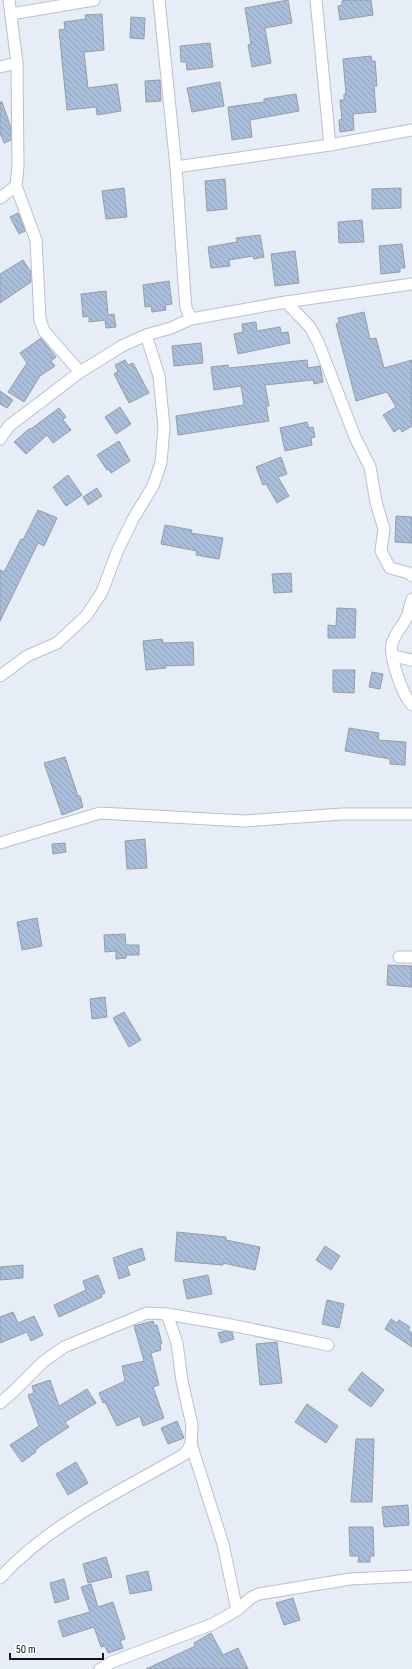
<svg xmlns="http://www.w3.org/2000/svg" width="412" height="1669" font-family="'Sofia Sans Condensed',sans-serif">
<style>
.building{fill:url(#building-back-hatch);stroke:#979da6}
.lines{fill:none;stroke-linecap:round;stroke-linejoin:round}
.street-casing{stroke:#bac1ca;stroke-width:13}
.street{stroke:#fff;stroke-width:11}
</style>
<defs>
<pattern id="building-back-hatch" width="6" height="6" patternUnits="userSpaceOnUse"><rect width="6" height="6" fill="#a8beda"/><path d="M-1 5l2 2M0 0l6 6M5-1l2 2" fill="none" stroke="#90a2ba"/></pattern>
</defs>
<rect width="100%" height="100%" fill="#e6edf7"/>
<g class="building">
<polygon points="288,0 292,23 265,28 271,63 252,67 248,45 251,44 245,8"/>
<polygon points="347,0 371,0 373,15 340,20 338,6 342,5 342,1"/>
<polygon points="102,14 104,50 84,52 88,88 117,84 121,111 97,115 96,107 67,110 59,30 65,29 64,22 86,19 85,15"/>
<polygon points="131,17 145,18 144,39 130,38"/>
<polygon points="210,43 213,67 187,70 186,62 181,62 180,46"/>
<polygon points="371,56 372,61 375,61 377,86 374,86 376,112 353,114 354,130 340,132 339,120 342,119 340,100 344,100 344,94 346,94 343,59"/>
<polygon points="160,80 161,101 146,102 145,81"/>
<polygon points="220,82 224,106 192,112 187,88"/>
<polygon points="296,94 299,111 250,120 252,137 232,140 228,107 264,102 264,99"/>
<polygon points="0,102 2,102 11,128 11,140 4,143 0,133"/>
<polygon points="225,179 227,209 207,211 205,181"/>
<polygon points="124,188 127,217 106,219 102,191"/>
<polygon points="401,188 401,208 372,209 372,189"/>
<polygon points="18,213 25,231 19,234 10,217"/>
<polygon points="362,220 364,242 339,243 338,222"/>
<polygon points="260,235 264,257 254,259 253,256 229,260 230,266 211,268 208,247 237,242 236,238"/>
<polygon points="402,244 405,268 400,268 400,272 381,274 379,246"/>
<polygon points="295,251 299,283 275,286 271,254"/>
<polygon points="23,260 31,272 31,282 0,303 0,274"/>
<polygon points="169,281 172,304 165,305 166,310 152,312 151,306 145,307 143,285"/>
<polygon points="106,291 108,315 114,314 116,327 106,328 105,320 89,322 89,316 83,317 81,294"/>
<polygon points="364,312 370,339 376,338 384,368 412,360 412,426 402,432 400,428 394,432 383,415 396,407 387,392 356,401 336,324 339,323 338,318"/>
<polygon points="256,322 257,331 280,327 281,333 288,332 290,343 238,354 234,334 243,332 242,324"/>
<polygon points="41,338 56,357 51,361 55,366 40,376 24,402 8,392 27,363 20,353"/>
<polygon points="201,343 203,363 174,366 172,346"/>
<polygon points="125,360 128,365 133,363 149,393 129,403 114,374 118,371 115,365"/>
<polygon points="307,360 308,368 320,366 323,382 314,384 313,380 265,385 269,406 266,406 269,421 178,435 176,416 244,405 241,386 214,390 211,367 228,365 229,368"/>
<polygon points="0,391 13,400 7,408 0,404"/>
<polygon points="120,407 131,424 116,434 105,417"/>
<polygon points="59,408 66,417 63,420 71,430 53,443 47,435 26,454 14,442 30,428 31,429"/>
<polygon points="307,422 309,428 313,427 315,437 311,438 312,445 285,451 280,428"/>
<polygon points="119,441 130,461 111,473 108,469 107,470 97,455"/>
<polygon points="281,457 287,474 278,477 289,496 277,503 266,484 263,485 256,467"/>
<polygon points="68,475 82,495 66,506 53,487"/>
<polygon points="97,488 102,496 88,505 83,497"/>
<polygon points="38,510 57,518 44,546 38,543 0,621 0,570 4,572 21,539 23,540"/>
<polygon points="396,516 412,517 412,543 395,542"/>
<polygon points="165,525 192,530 191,533 223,538 219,559 196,555 197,551 161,544"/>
<polygon points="291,573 292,592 274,593 272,574"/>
<polygon points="337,608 356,609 355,638 328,638 328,625 336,626"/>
<polygon points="162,639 163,643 193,642 194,665 165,666 166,668 146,670 143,641"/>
<polygon points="333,670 355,670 354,693 333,692"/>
<polygon points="372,672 383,674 380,689 369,687"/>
<polygon points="349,728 379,733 378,740 406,742 405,765 390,764 390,759 345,751"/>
<polygon points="65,757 78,796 80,796 83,807 62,815 44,763"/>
<polygon points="145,839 147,868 127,869 125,841"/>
<polygon points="65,843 66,852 53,854 52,844"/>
<polygon points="37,918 42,946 22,950 17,922"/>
<polygon points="125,934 126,945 139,945 139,955 126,955 126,958 116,959 116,951 105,952 104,935"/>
<polygon points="388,965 412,966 412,987 387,985"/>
<polygon points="105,997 107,1017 92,1019 90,999"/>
<polygon points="124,1012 141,1040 129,1047 113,1018"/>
<polygon points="177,1232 226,1237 226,1240 260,1247 255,1270 223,1263 223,1265 175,1261"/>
<polygon points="325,1246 340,1256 331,1270 316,1260"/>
<polygon points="142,1248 145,1260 127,1266 130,1275 119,1279 113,1258"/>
<polygon points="23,1265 23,1278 0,1280 0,1267"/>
<polygon points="98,1275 105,1293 101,1295 102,1297 59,1317 54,1305 86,1290 83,1281"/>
<polygon points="208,1275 212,1294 187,1299 183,1280"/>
<polygon points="327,1300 344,1304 339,1328 322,1324"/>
<polygon points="13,1312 18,1323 34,1316 43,1335 31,1341 27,1332 0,1343 0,1317"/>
<polygon points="391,1319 397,1323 399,1320 410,1327 408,1330 412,1333 412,1347 385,1329"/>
<polygon points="153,1321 155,1326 157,1325 162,1343 160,1344 161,1350 151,1353 159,1385 153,1387 164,1418 143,1426 140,1416 117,1426 105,1402 103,1403 99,1393 125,1381 122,1366 144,1361 134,1326"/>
<polygon points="226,1331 232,1332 234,1339 221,1343 218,1333"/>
<polygon points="277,1342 282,1383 260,1385 256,1344"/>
<polygon points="362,1372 384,1390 371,1407 348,1390"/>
<polygon points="50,1380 59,1406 87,1389 96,1403 65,1422 69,1427 40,1446 35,1451 36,1452 22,1462 10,1445 39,1426 28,1395 34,1393 32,1386"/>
<polygon points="307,1404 338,1426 326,1443 295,1422"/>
<polygon points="177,1421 184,1438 168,1444 161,1428"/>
<polygon points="356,1439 374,1439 372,1502 351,1502"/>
<polygon points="76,1462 88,1483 68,1495 56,1474"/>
<polygon points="408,1505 409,1525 384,1527 382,1507"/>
<polygon points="349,1527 373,1527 374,1556 370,1556 370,1562 358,1562 359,1556 350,1556"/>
<polygon points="106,1557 112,1577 88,1583 83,1564"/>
<polygon points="148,1571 152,1590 130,1594 126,1576"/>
<polygon points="64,1579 69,1599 55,1603 50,1583"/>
<polygon points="91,1584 98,1607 113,1602 125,1639 120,1641 123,1648 108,1653 105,1646 101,1647 94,1627 63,1637 58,1621 90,1612 81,1587"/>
<polygon points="293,1598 300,1620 284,1625 276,1603"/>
<polygon points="211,1633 223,1655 238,1648 248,1669 146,1669 191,1648 195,1646 194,1643"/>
</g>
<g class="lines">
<g class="street-casing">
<g id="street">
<polyline points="9,0 17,63 18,166 16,186 36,240 40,320 44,331 80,372"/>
<polyline points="159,0 176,167 185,296 186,308 191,319"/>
<polyline points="316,0 330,145"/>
<polyline points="11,14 94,0"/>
<polyline points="0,67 17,63"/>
<polyline points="176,167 330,145 412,130"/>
<polyline points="0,198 16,186"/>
<polyline points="286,302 310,327 318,342 355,437 370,467 376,502 384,529 381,551 390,568 409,573 412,576"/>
<polyline points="0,439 9,426 80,372 122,346 146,335 171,328 191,319 286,302 412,284"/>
<path d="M 412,599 C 410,605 409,611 407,617 C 403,626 394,634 392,644 C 389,657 403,696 412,705"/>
<polyline points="393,656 412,660"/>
<polyline points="0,676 27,656 57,643 86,616 102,592 117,552 133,519 153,486 161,463 164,427 159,376 146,335"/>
<polyline points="0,843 100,813 244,821 342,814 412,814"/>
<polyline points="399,957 412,957"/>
<polyline points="0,1403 15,1390 43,1362 64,1347 147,1313 167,1314 231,1325 328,1345"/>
<polyline points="191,1444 223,1544 237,1610"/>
<path d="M 0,1578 C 50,1523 121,1491 185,1454 L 191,1444 L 192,1425 L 182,1381 L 177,1343 L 167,1314"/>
<polyline points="100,1669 112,1662 213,1624 237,1610 252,1597 259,1594 350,1579 412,1576"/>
</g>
</g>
<use href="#street" class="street"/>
</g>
<path d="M10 1653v6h93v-6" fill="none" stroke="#101316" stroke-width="2"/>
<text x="16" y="1653" font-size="12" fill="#101316" stroke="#ffffff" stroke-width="3" paint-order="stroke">50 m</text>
</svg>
